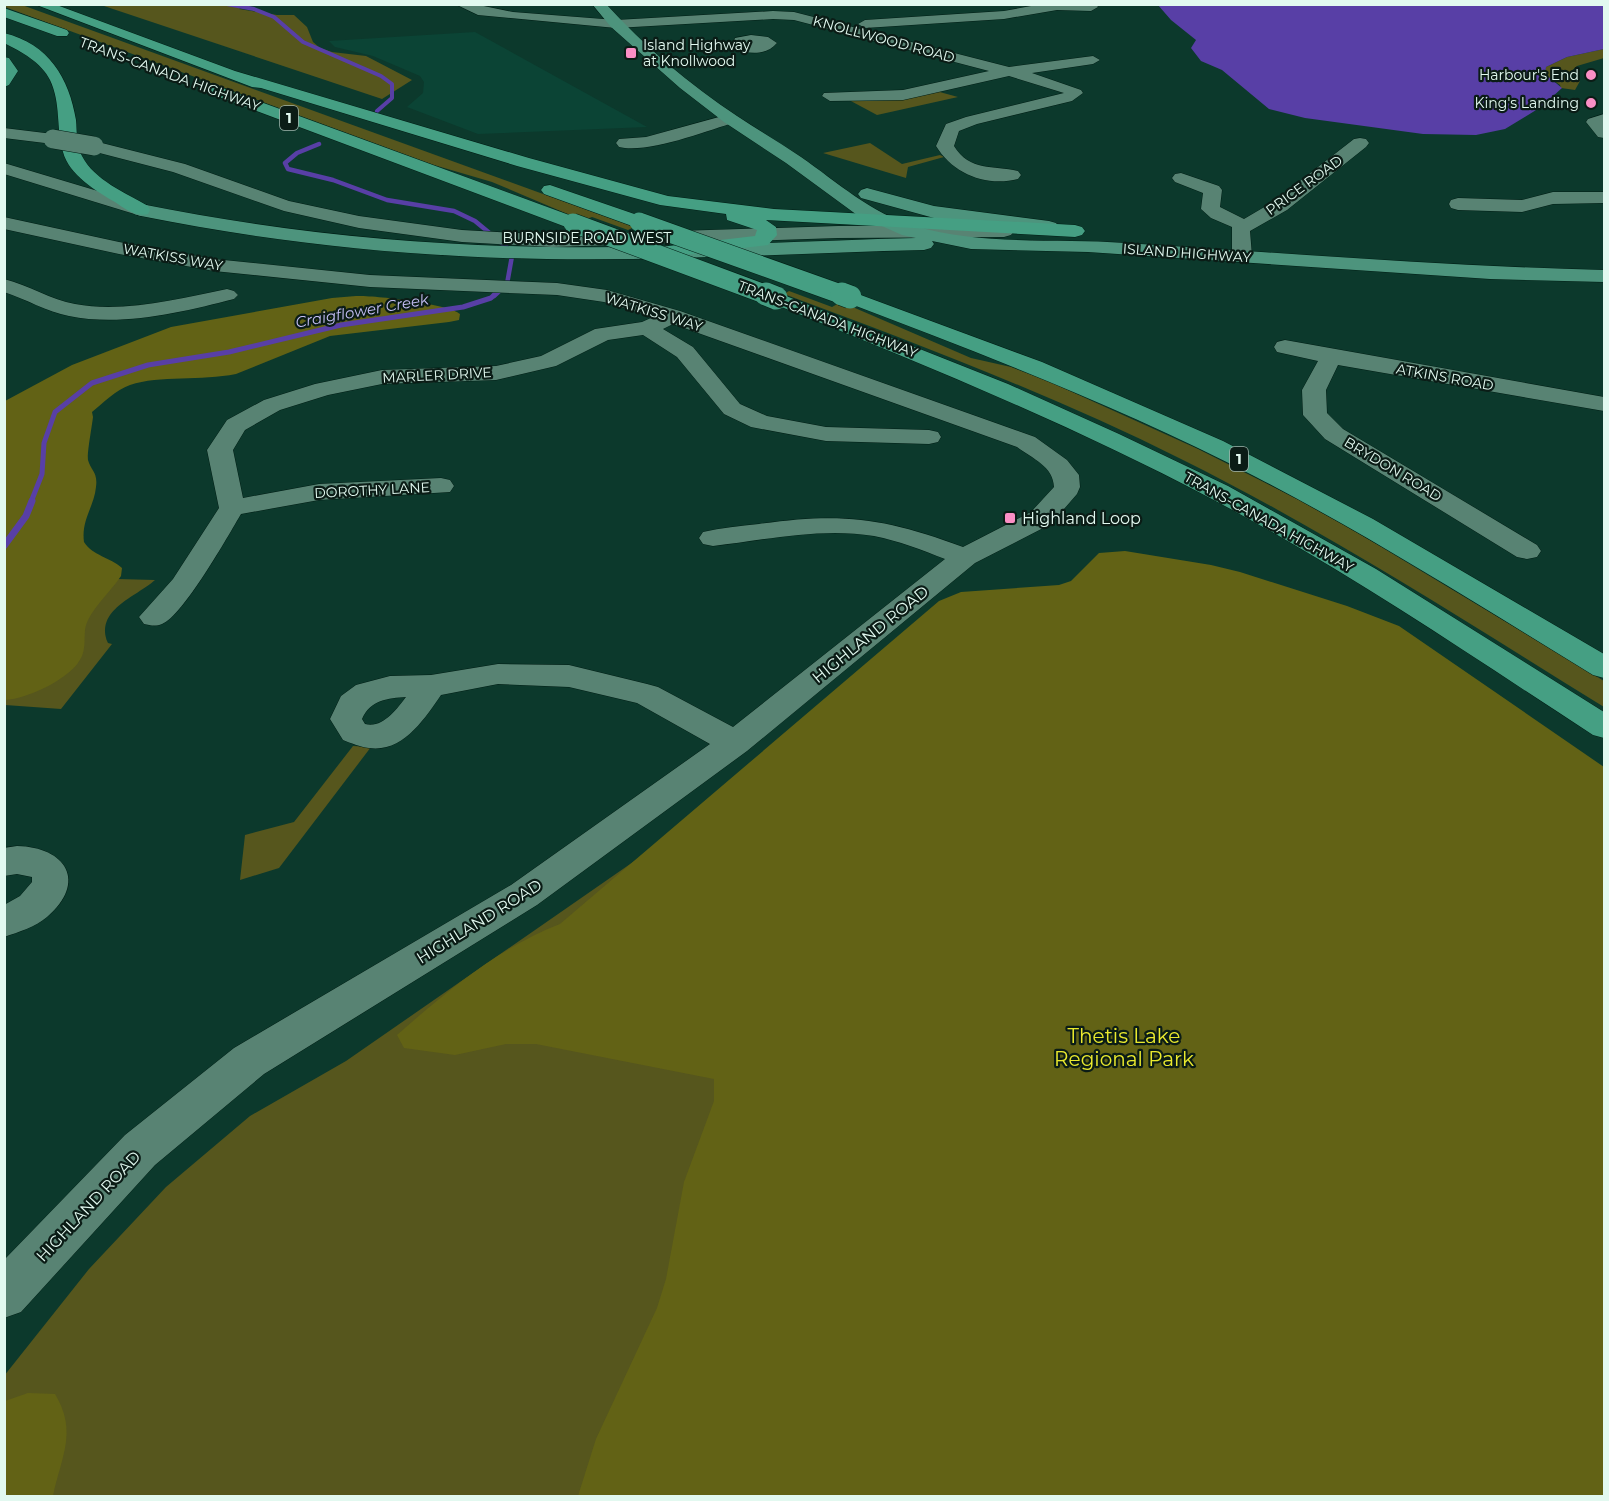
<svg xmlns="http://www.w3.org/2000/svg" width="1609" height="1501" font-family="Montserrat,sans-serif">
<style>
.built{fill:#0b4435}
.green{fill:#56561d}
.forest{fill:#626215}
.water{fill:#583fa6}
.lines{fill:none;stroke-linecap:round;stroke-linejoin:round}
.stream-far3{stroke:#583fa6;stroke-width:4}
.stream-far2{stroke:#583fa6;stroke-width:4.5}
.stream-far1{stroke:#583fa6;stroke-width:5}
.stream{stroke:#583fa6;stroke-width:7}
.minor-casing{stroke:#001e15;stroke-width:1}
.major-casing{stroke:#001e15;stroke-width:1}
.highway-casing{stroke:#001e15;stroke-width:1}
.minor{fill:#588373;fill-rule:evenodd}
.major{fill:#4d947d;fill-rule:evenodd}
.highway{fill:#459f83;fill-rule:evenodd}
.minor-bridge-casing{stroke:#001e15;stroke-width:20;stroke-linecap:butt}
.highway-bridge-far1-casing{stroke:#001e15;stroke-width:20;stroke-linecap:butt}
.highway-bridge-casing{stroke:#001e15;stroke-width:24;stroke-linecap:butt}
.minor-bridge{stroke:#588373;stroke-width:19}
.highway-bridge-far1{stroke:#459f83;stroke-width:19}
.highway-bridge{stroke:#459f83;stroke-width:23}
.poi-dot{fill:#fb8fc5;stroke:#0b1c16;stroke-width:2}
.labels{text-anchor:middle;stroke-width:4.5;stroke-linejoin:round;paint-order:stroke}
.far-street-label{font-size:14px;fill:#e2f9f0;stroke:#0b1c16}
.far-poi-label{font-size:14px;fill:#e2f9f0;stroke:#0b1c16;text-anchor:end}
.shield{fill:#0b1c16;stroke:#a2b7af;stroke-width:1.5}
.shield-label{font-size:15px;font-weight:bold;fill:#e2f9f0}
.far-water-label{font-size:15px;font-style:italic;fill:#c4bef4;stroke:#0b1c16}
.poi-label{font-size:16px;fill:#e2f9f0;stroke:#0b1c16;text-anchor:start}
.street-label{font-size:16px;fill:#e2f9f0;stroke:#0b1c16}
.near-park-label{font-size:20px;fill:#eaea2e;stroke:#0b1c16}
</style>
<rect width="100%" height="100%" fill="#0c392c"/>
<polygon class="built" points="475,32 647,127 478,134 407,107 423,93 424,82 420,76 373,56 335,47 329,41"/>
<g class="green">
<polygon points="4,5 22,5 634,227 628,230 592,217 584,220 577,218 492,182 434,165 5,7"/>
<polygon points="101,5 245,5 239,9 277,15 294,15 307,27 313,42 320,48 332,52 366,56 412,80 382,99"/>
<polygon points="1604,49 1604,58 1577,66 1567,75 1580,81 1575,90 1561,88 1560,85 1544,74 1546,67 1567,57"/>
<polygon points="936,91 958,97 877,115 849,100"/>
<polygon points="870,143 902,164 940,155 944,157 908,167 906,178 823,153"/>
<path d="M 789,291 L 832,307 L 841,302 L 971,358 L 1011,367 L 1050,382 L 1198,449 L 1299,500 L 1358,533 L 1604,681 L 1604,707 C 1465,621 1328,532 1181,459 C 1053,395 918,344 784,294 Z"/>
<path d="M 4,576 L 155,580 C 136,597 94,610 108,643 L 112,644 L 61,709 L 5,705 Z"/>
<polygon points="353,746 371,747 279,868 240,880 245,835 294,822"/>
<polygon points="744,785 1604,1496 5,1496 4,1376 89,1269 166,1187 250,1116 346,1061"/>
</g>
<g class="forest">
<path d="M 356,296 C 373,295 450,304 460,314 L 459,320 L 449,322 L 330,336 L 236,374 C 201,381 160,375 130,385 C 116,390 103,403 92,412 L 93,417 C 92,426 87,453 88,460 C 91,471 98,472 96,487 C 94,507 81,520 84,542 C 93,556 110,557 122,568 L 121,576 C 111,591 97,603 88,620 C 82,631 87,644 82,656 C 73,678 27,699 5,700 L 5,401 L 72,365 L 171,327 L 332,298 Z"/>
<path d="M 1125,551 L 1211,565 L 1240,572 L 1347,606 L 1399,626 L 1604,767 L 1604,1496 L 578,1496 L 596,1439 L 657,1308 L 666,1279 L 684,1182 L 714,1101 L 714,1079 L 536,1044 L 506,1044 L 455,1055 L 404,1048 L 397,1035 C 447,991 498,948 560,924 L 939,601 L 961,592 L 1059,585 L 1071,581 L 1099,553 Z"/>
<path d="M 28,1393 L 55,1394 C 78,1432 61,1457 53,1496 L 5,1496 L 5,1401 Z"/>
</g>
<polygon class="water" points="1158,5 1604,5 1604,49 1567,57 1546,67 1545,74 1562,88 1541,107 1505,129 1476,135 1423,134 1305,118 1269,109 1222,70 1201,61 1191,48 1196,40 1171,20"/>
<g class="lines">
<polyline class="stream-far3" points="227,4 254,9 274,17 303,42 381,76 392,84 392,98 377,111"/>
<polyline class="stream-far2" points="319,144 297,153 285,163 288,169 333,180 387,200 454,211 475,221 510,250 512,256 507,284 494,296"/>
<polyline class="stream-far1" points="31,502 42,474 44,443 55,412 92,383 148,365 229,352 341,325 463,307 491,298 495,294"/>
<polyline class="stream" points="4,546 26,516 32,501"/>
<g class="minor-casing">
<g id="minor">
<path d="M 455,4 L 474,4 L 513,12 L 616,20 L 773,11 L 794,12 L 1009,67 L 1093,56 L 1100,60 L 1093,64 L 1032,73 L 1081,90 L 1083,93 L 1072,101 L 977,124 L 959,131 L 954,146 C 970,172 993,165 1018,171 L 1021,175 L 1018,179 C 986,187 953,174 936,146 L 946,124 L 966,117 L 1064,93 L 1009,76 L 903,100 L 830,101 L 822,96 L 824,93 L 903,90 L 989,71 L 794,20 L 773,19 L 616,28 L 478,15 Z"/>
<polygon points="1042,4 1096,4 1098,7 1091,11 1057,10 1004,19 865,28 858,24 865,20 1004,11"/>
<path d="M 751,35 L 768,37 L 777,43 C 766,56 749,54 734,49 L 732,46 L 735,38 Z"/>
<path d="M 730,114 L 738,119 L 736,122 C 706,131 648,154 619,147 L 616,143 L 619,139 L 646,137 Z"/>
<polygon points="1604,114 1604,138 1598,137 1586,122 1588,119"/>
<polygon points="4,128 53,134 59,135 61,139 59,143 53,144 4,138"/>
<polygon points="1360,138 1366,139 1369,143 1366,147 1287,210 1250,231 1252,256 1249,260 1235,260 1232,256 1232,227 1211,218 1201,209 1203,193 1175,182 1172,178 1175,174 1181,173 1219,186 1222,190 1220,207 1244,219 1273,202 1354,139"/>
<polygon points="94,141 185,164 289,201 359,216 462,230 552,235 838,226 1004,225 1011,227 1014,231 1011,235 1004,237 838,238 552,247 462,242 359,228 284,211 173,172 88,150 85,146 88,142"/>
<polygon points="4,163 148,206 150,210 148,214 141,216 4,174"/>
<polygon points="1553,192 1604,192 1604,203 1553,204 1522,212 1458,210 1451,208 1449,204 1451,200 1458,198 1522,200"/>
<path d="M 4,217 L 119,242 L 214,259 L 370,275 L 557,283 L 607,290 L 680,311 L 1035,437 L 1067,460 L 1079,475 L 1080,487 L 1077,494 L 1051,524 L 975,563 L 747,751 L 537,905 L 264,1074 L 155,1165 L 21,1312 L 4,1318 L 4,1260 L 125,1135 L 234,1048 L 511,885 L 710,744 L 637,703 L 569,687 L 498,684 L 441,695 C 425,718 403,753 369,748 C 360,747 351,743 343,740 L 330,719 L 341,696 L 356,685 L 390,676 L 431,675 L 498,664 L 569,665 L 647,684 L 658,687 L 733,727 L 945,559 C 922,550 899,541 874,536 C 821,527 766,540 713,546 L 703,544 L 699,538 L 703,532 C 721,528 740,526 759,524 C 842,512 885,518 963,547 L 1031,512 L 1054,487 C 1053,466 1033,459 1017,447 L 673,324 L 663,329 L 693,347 L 740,404 L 767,416 L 826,427 L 929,430 L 938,432 L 941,437 L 938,442 L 929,444 L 826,441 L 751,427 L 724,414 L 677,357 L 643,335 L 608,340 L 556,366 L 496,380 L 382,384 L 328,395 L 280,410 L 245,430 L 233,450 L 243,498 L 319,484 L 441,478 L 450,480 L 454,486 L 450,492 L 319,500 L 241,514 C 228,536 183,616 162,624 C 155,627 150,625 144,624 L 139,617 L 173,579 L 219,508 L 207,450 L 227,420 L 264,400 L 315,384 L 382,370 L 496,366 L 541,356 L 595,329 L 642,322 L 653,317 L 604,302 L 557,295 L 370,287 L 214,271 L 119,254 L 4,229 ZM 406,697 C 397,709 382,729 365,724 L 362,719 C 370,700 388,698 406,697 Z"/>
<path d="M 4,279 C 29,285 51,300 75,304 C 123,313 179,299 227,289 L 234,291 L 238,295 L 234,299 C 183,312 122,327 69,316 C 47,312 26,299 4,292 Z"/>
<polygon points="1285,340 1604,397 1604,411 1338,365 1326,390 1327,413 1343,429 1537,545 1541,551 1537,557 1527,559 1517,557 1325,439 1303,415 1302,390 1318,361 1277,352 1274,347 1277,342"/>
<path d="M 17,846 C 66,847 88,882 47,917 C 35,927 19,932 4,937 L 4,905 L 20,896 L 32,882 L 32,877 L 17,874 L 4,876 L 4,848 Z"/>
</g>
</g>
<g class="major-casing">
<g id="major">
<path d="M 592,4 L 606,4 C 644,46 690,85 737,116 C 758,130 780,143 801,157 C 837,182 872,214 915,226 C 982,246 1056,238 1125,243 C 1284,253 1444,266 1604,270 L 1604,282 L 1490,279 L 1088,252 L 971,249 L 932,241 L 934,244 L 931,248 L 924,250 C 798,253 673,261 547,259 C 410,257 275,243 141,216 L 134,214 L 132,210 L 134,206 L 141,204 C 275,231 411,245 548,247 C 671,249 794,241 916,238 L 902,235 L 857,215 L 786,163 L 724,122 L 680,88 L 611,27 Z"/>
<polygon points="867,188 934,206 1049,221 1056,223 1059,227 1056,231 1049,233 934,218 861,198 858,194 861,190"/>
</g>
</g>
<g class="highway-casing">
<g id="highway">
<polygon points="34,4 54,4 235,71 529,158 668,196 774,209 1075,225 1082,227 1085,231 1082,235 1075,237 766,220 776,227 777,235 768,245 675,256 668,254 665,250 668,246 755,236 757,230 727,220 726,214 660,205 517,166 261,88 252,87"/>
<polygon points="4,8 67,30 69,33 67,36 57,36 4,17"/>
<path d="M 4,33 C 49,44 69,78 76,120 C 77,131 76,146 82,156 C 94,180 126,193 148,206 L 150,210 L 148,214 C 135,217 125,209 115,202 C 96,191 69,175 63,152 C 56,128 61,103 50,80 C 41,62 22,52 4,43 Z"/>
<polygon points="4,57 9,58 18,71 9,85 4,87"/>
<polygon points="217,86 580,219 583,223 580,227 566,227 211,94 209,91 211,88"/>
<polygon points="550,185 646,218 649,222 646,226 632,226 544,194 541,190 544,186"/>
<path d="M 850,291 L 1042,362 L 1223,441 L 1373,519 L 1604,654 L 1604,678 L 1593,675 C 1482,607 1372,537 1256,477 C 1123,408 983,354 843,301 L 839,297 L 843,293 Z"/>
<path d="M 776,292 L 1008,384 L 1119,434 L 1228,486 L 1376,569 L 1604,712 L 1604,738 L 1593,735 C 1467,653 1343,568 1210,498 C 1068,423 918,362 769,302 L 765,298 L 769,294 Z"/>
</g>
</g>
<use href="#minor" class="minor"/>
<use href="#major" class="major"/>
<use href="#highway" class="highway"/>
<g class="minor-bridge-casing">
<polyline id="minor-bridge" points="53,139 94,146"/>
</g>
<g class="highway-bridge-far1-casing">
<g id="highway-bridge-far1">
<polyline points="639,222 846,296"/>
<polyline points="573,223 770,296"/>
</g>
</g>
<g class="highway-bridge-casing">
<g id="highway-bridge">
<polyline points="766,294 776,298"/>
<polyline points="842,294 850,297"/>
</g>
</g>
<use href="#minor-bridge" class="minor-bridge"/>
<use href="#highway-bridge-far1" class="highway-bridge-far1"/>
<use href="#highway-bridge" class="highway-bridge"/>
</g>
<g class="poi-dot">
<rect x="625" y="47" width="12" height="12" rx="3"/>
<circle cx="1591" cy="75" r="6"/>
<circle cx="1591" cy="103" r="6"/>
<rect x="1004" y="512" width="12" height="12" rx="3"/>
</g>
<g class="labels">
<g class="far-street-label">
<text transform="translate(884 39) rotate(15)" y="5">KNOLLWOOD ROAD</text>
<text transform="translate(170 74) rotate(20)" y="5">TRANS-CANADA HIGHWAY</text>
<text transform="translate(1304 185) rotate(-36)" y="5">PRICE ROAD</text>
<text x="587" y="243">BURNSIDE ROAD WEST</text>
<text transform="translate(1187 253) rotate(4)" y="5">ISLAND HIGHWAY</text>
<text transform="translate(173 257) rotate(10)" y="5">WATKISS WAY</text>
<text transform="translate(654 312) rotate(17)" y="5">WATKISS WAY</text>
<text transform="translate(828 319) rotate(21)" y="5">TRANS-CANADA HIGHWAY</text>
<text transform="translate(437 375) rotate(-3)" y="5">MARLER DRIVE</text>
<text transform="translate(1445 377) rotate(10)" y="5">ATKINS ROAD</text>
<text transform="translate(1393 469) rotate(31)" y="5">BRYDON ROAD</text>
<text transform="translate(372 490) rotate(-3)" y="5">DOROTHY LANE</text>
<text transform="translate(1269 522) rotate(29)" y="5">TRANS-CANADA HIGHWAY</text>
</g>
<g class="far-poi-label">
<text x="643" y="50" text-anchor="start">Island Highway<tspan x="643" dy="16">at Knollwood</tspan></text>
<text x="1579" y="80">Harbour's End</text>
<text x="1579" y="108">King's Landing</text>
</g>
<g class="shield">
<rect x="280" y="106" width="18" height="24" rx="4.5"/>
<rect x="1230" y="447" width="18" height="24" rx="4.5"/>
</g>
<g class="shield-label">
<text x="289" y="123">1</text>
<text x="1239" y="464">1</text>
</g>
<g class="far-water-label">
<text transform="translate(362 311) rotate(-10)" y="5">Craigflower Creek</text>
</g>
<g class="poi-label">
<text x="1022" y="524">Highland Loop</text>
</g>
<g class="street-label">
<text transform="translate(870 634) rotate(-39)" y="6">HIGHLAND ROAD</text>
<text transform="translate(479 921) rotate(-32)" y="6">HIGHLAND ROAD</text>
<text transform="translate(88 1206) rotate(-47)" y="6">HIGHLAND ROAD</text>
</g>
<g class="near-park-label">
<text x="1124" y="1043">Thetis Lake<tspan x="1124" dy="23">Regional Park</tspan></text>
</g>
</g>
<rect width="1609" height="1501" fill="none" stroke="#e2f9f0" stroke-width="12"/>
</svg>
